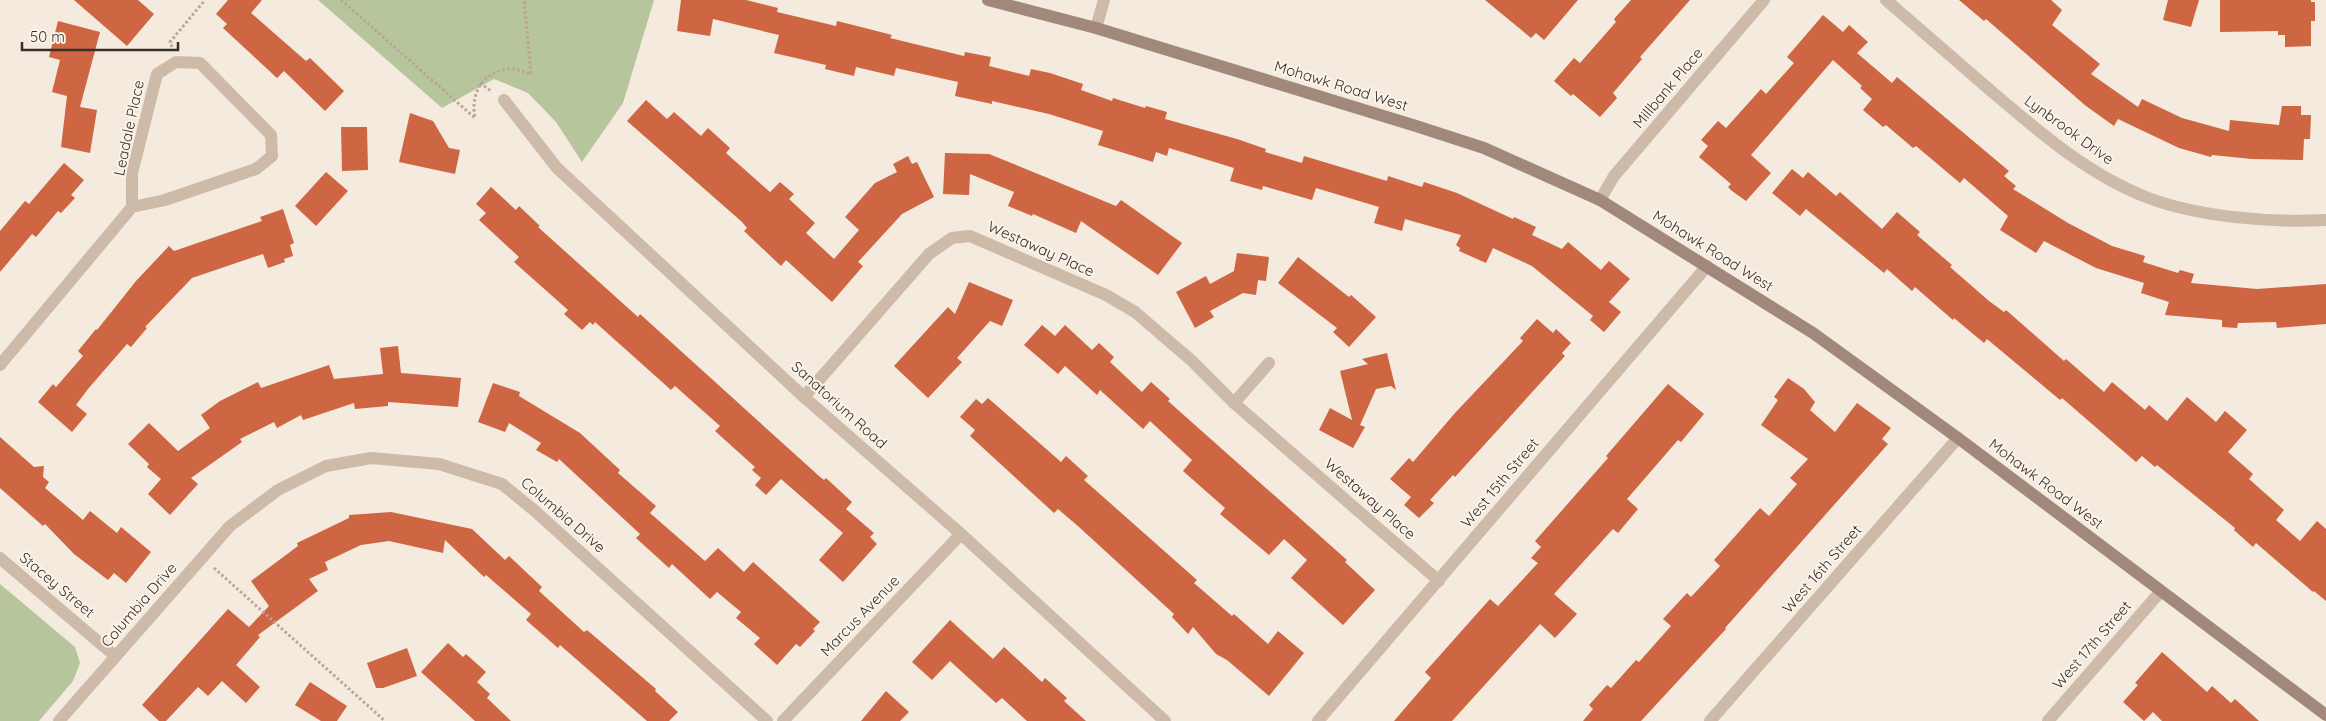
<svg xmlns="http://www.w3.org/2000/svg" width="2326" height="721" font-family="Quicksand,sans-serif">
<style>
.green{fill:#b7c59d}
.building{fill:#ce6543}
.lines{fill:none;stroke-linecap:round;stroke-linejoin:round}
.path{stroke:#baa493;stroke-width:3;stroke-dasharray:2.5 2.5;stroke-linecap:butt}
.minor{stroke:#cebaa9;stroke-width:12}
.secondary{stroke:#a2887a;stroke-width:12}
.labels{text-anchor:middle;stroke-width:4;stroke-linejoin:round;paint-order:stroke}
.street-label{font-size:15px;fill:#3a2f29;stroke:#fbf4eb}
</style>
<rect width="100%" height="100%" fill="#f4eade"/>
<g class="green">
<polygon points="318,0 654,0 623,103 582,162 556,122 528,93 494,79 442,108"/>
<polygon points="0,584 75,647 80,663 73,681 39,721 0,721"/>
</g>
<g class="building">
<polygon points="74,0 138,0 154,14 127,46"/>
<polygon points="228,0 262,0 251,13 306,61 310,58 344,91 325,111 284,71 277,78 223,28 227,24 216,14"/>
<polygon points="681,0 746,0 778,8 777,12 836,26 837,21 865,28 892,35 890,38 964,56 965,52 991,57 989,66 1029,76 1031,69 1050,73 1083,84 1081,90 1112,101 1113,98 1145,108 1146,106 1167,112 1165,119 1237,139 1266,149 1265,152 1302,163 1304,156 1387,181 1388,176 1422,187 1424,182 1457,193 1513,219 1514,217 1536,227 1532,235 1562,249 1568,242 1601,270 1609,261 1630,279 1609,302 1621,312 1604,332 1590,320 1593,316 1532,266 1493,248 1486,263 1459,251 1460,248 1456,245 1461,235 1405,219 1402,231 1374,223 1379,207 1316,188 1312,200 1263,186 1262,190 1230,181 1234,168 1169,148 1167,156 1156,152 1153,162 1098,145 1103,131 1049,114 992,101 992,104 955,96 958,82 896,68 894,76 856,67 854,76 825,69 826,65 774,53 779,35 713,19 710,36 677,31"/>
<polygon points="1485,0 1578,0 1544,40 1536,33 1531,38"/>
<polygon points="1631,0 1690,0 1640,57 1642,59 1613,93 1617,98 1600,117 1573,94 1571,96 1554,81 1574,58 1580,63 1616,22 1614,19"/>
<polygon points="1959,0 2051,0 2062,10 2052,25 2100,64 2091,74 2138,107 2142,99 2182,118 2229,131 2230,120 2279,125 2282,106 2301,106 2301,115 2311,115 2310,139 2304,139 2303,160 2252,159 2212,155 2211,157 2179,148 2118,119 2114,126 2086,106 1986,19 1984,21"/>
<polygon points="2168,0 2199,0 2191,27 2163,20"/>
<polygon points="2220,0 2311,0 2311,2 2315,2 2315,21 2311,21 2311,46 2285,47 2285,35 2278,35 2278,31 2220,32"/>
<polygon points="1823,15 1843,32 1849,25 1868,42 1857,53 1892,83 1897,77 2009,171 2004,176 2016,186 2013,189 2068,223 2112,246 2145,256 2143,262 2178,273 2180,270 2194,274 2191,283 2257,289 2326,284 2326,324 2277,328 2276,322 2238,323 2237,328 2222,327 2222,320 2165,315 2169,302 2141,293 2144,283 2096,268 2044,241 2036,253 2000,230 2008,216 1964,178 1960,183 1916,146 1913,148 1886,125 1883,127 1863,110 1872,99 1860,88 1862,86 1833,60 1751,155 1771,173 1746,201 1732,191 1728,187 1731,184 1699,157 1708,146 1701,140 1718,121 1726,128 1761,89 1766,94 1794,63 1787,57"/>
<polygon points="58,21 100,32 80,107 97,110 90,153 61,147 67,96 52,92 60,60 49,57"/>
<polygon points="646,100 667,119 674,112 701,136 708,128 730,148 726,153 770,192 780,182 794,194 789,199 815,223 806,233 834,259 859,230 845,217 875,183 897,172 893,164 908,156 912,164 917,162 934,197 902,214 858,262 863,266 832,302 786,260 781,266 744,231 747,228 742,222 627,121"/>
<polygon points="410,113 433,121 449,148 460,150 455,174 399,162"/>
<polygon points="341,127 367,127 368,170 342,171"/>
<polygon points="945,153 989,154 1116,206 1121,200 1182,243 1158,275 1081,221 1076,233 1033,214 1032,216 1008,206 1014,192 970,174 969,195 943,194"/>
<polygon points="64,163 84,180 71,195 75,198 61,213 58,211 36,237 32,234 0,272 0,231 25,201 29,204"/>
<polygon points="1792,169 1803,178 1808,172 1836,196 1840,192 1882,229 1897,212 1920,232 1917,235 1952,265 1950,267 1989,301 2004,312 2006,310 2064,361 2066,359 2104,392 2112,382 2145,410 2149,405 2167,421 2187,397 2216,422 2225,411 2247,430 2228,452 2253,474 2249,479 2284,510 2276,520 2300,541 2317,521 2326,529 2326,601 2314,591 2313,592 2256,543 2253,547 2234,530 2235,528 2157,465 2155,467 2142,456 2136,462 2062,398 2060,400 1987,339 1984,343 1954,318 1953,320 1915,287 1912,291 1887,269 1884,273 1806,209 1800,216 1772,193"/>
<polygon points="326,172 348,191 316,226 295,206"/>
<polygon points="491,187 516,210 519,206 540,226 538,227 638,317 640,314 819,476 824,480 826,478 852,502 846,509 874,533 870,537 877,544 843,582 819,560 843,533 781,479 766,495 755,485 761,478 752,470 755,467 715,431 720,426 675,386 671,390 595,322 593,325 590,322 582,330 564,314 568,310 514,262 519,257 479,220 486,213 476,204"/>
<polygon points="283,209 294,243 290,245 293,256 284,259 285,262 268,268 263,254 192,278 145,327 147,328 131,347 127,344 88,389 76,405 87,414 72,432 38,402 53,384 56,387 83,356 78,351 96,329 97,330 136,281 169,246 174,251 262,221 260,217"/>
<polygon points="1237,253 1269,257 1266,281 1258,280 1256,295 1243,293 1210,311 1214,317 1195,328 1176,292 1206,276 1210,284 1234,271"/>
<polygon points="1298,257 1349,297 1351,295 1376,317 1349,347 1333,332 1337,328 1278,283"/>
<polygon points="969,282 1013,300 1002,326 990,321 957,358 962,362 928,398 894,366 948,307 955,314"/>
<polygon points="1537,319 1553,333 1556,329 1571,343 1562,353 1565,356 1455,477 1453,475 1430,500 1434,503 1419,518 1404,505 1411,497 1390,479 1409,458 1413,462 1455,413 1523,341 1520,338"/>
<polygon points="1042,325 1055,336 1065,325 1092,350 1099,343 1114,357 1110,362 1142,392 1151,382 1170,399 1168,401 1347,560 1345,562 1375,590 1343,625 1291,578 1307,560 1284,539 1269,555 1220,514 1225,508 1183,471 1192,460 1150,421 1143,429 1100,390 1097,395 1065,366 1058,374 1024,345"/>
<polygon points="398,346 401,373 461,378 458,407 388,402 388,406 355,409 354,403 303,420 301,415 277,428 274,422 240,439 242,442 191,478 198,484 170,515 148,494 161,479 147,467 149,464 128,444 149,423 178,451 210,428 201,415 220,401 258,382 261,388 329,365 334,379 383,374 380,348"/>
<polygon points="1387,353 1396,390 1391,386 1376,389 1360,425 1365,427 1353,448 1319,430 1330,408 1352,420 1340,371 1368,364 1362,359"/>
<polygon points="1788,378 1804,389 1815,402 1810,410 1835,432 1857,403 1891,428 1882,439 1888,444 1725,628 1726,629 1641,721 1583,721 1593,709 1589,705 1607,685 1611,688 1636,660 1639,662 1671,626 1663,619 1687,593 1691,597 1720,566 1714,560 1760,508 1769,516 1797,484 1790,478 1808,459 1761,425 1778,400 1774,397"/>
<polygon points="493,383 520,392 519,396 580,433 620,470 618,473 656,506 650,513 705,561 718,548 744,572 753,562 820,622 813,629 815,631 800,647 796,644 777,665 754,644 760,638 736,618 741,612 717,592 710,599 672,564 669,568 636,538 640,534 559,459 557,462 536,450 541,443 509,423 505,432 478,422"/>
<polygon points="1668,384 1704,414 1681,442 1678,440 1627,499 1638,509 1618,533 1613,529 1554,594 1577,614 1555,638 1540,624 1452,721 1394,721 1431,678 1425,672 1490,599 1498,606 1538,563 1531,558 1541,547 1535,541 1608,458 1606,456"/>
<polygon points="988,398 1061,462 1066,456 1088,476 1084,480 1197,580 1194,583 1232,616 1234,614 1268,644 1278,631 1304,653 1269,696 1227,660 1216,654 1193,627 1188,634 1172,617 1174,614 1079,527 1058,509 1054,513 970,436 975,430 960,417 976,399 982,404"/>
<polygon points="0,437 34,467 44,466 43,477 49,482 45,488 83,520 90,511 117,533 121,527 151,552 126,583 114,573 108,580 74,554 45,524 43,526 0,488"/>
<polygon points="391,512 472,529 505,560 509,556 542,587 539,591 584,632 587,630 656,689 655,691 678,712 669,721 647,721 560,645 558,648 526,620 531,614 486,575 484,577 445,540 443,553 389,541 361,545 325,562 328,570 309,579 318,591 258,635 260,637 236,665 260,687 246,703 222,681 208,696 198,687 166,721 159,721 142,705 228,609 249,627 269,606 251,581 298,546 297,543 349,518 349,515"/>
<polygon points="950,620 993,659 1004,647 1042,682 1045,678 1067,698 1064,701 1086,721 1027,721 1002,698 996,703 950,661 932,680 912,662"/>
<polygon points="448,643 463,657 466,654 486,672 477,682 490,694 487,698 511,721 475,721 421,672"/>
<polygon points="407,648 417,676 383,688 376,688 367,663"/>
<polygon points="2162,652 2207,692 2212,686 2231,703 2235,699 2259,721 2162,721 2153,712 2144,721 2123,702 2138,685 2135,683"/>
<polygon points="310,682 347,706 337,721 321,721 295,705"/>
<polygon points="886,691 909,712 900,721 861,721"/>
</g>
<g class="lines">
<g class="path">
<path d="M 341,0 L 475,118 C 470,92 484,69 512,69 C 518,69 525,73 531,74 L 524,0"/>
<polyline points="172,47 170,42 205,0"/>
<polyline points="480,83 491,91"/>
<polyline points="214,568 385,721"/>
</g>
<g class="minor">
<path d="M 1886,0 C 1921,30 1955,60 1990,90 C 2038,131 2087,174 2146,197 C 2197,217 2272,223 2326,220"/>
<polyline points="1096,28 1104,0"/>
<polyline points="504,100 557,168 804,397 961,534 1165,721"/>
<polyline points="1600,200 1614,176 1764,0"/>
<polyline points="0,365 132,207 165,200 256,169 272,156 271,135 200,63 176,62 157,74 132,173 132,207"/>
<polyline points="804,397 929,254 952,238 970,236 1106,295 1135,312 1192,361 1234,403 1439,581"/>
<polyline points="1234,403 1269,363"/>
<polyline points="0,558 115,656"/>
<polyline points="59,721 230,526 278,490 326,466 371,458 439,464 502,484 535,511 767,721"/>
<polyline points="783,721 961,534"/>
<polyline points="1318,721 1707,266"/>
<polyline points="1710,721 1958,438"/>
<polyline points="2048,721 2161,591"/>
</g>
<polyline class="secondary" points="988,0 1096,28 1416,126 1484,148 1600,200 1813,333 1958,438 2326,715"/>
</g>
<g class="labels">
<g class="street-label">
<text transform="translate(1341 86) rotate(17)" y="5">Mohawk Road West</text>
<text transform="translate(1668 88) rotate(-50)" y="5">Millbank Place</text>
<text transform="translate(129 128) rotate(-78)" y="5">Leadale Place</text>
<text transform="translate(2069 130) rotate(36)" y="5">Lynbrook Drive</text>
<text transform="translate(1041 249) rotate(24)" y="5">Westaway Place</text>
<text transform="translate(1713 251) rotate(32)" y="5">Mohawk Road West</text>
<text transform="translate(839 405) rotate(42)" y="5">Sanatorium Road</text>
<text transform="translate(1500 483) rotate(-50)" y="5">West 15th Street</text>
<text transform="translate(2046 484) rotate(37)" y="5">Mohawk Road West</text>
<text transform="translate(1370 499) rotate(41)" y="5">Westaway Place</text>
<text transform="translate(563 515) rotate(41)" y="5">Columbia Drive</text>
<text transform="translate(1822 569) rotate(-49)" y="5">West 16th Street</text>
<text transform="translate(57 585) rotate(40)" y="5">Stacey Street</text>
<text transform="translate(139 605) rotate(-49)" y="5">Columbia Drive</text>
<text transform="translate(860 616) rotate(-46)" y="5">Marcus Avenue</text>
<text transform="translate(2092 645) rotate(-49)" y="5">West 17th Street</text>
</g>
</g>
<path d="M22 42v8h156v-8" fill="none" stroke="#3a2f29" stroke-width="2.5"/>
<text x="30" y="42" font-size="15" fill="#3a2f29" stroke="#fbf4eb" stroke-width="4" paint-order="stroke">50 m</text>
</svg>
